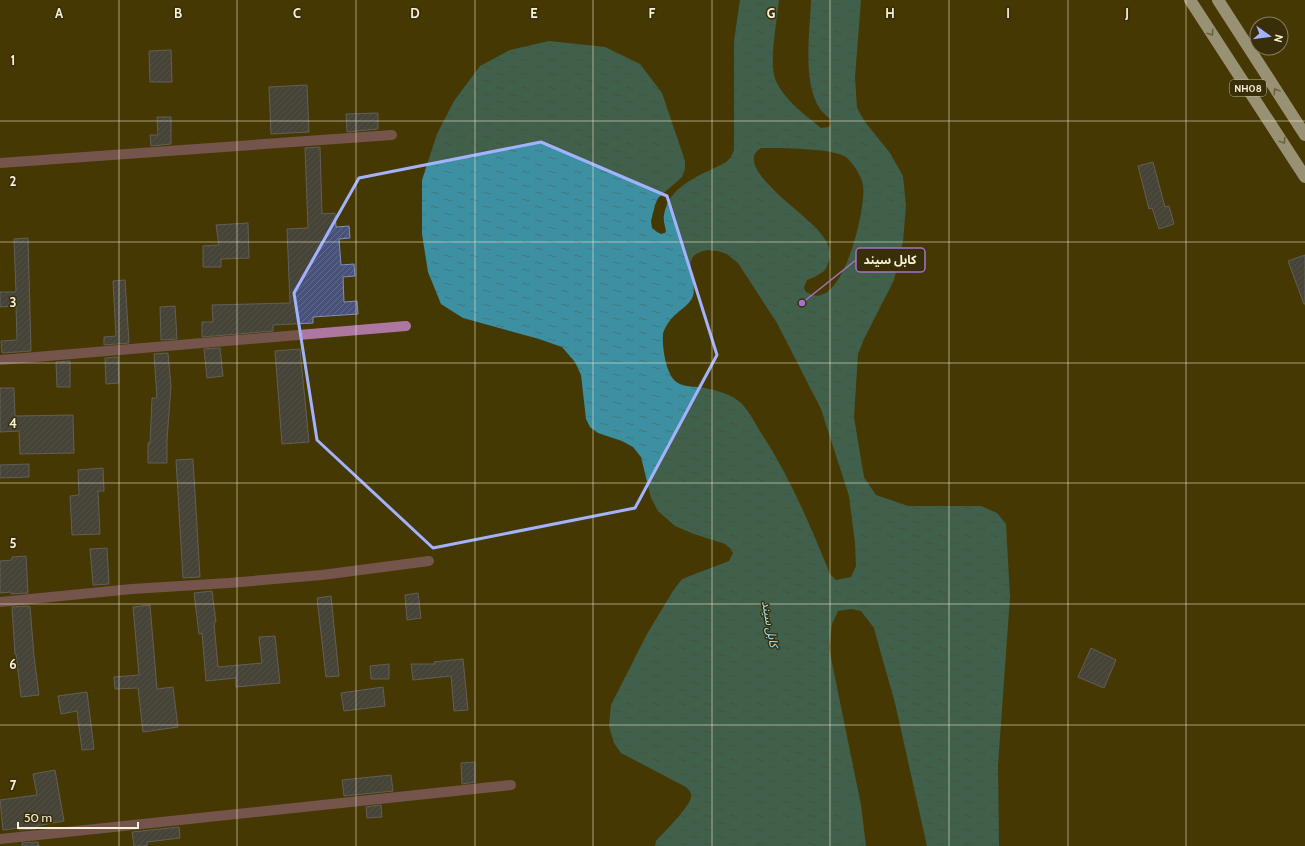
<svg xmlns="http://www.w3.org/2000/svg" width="1305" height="846" font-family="Cabin,'Noto Sans Arabic',sans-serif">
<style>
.water{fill:url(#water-ripples);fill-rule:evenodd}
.building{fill:url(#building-hatch);stroke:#838dbb}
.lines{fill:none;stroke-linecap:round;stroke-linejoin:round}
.minor{stroke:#ae77a2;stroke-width:10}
.highway{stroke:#fdfdfd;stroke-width:12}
.oneway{stroke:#9a9683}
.marked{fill:none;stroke:#a3b2fd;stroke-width:3;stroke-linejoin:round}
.grid{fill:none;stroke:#f9f2d9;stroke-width:1;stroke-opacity:0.55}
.labels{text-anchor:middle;stroke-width:3;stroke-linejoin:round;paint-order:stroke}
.shield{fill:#382f09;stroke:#bfb89b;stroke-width:1}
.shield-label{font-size:10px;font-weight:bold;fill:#f9f2d9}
.water-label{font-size:12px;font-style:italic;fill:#a3e4f4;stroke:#382f09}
.grid-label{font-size:13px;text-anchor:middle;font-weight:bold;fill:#f9f2d9;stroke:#382f09;stroke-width:3;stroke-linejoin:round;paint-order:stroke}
.leader{fill:none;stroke:#a771c8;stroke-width:1.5}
.callout-dot{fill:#a771c8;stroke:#382f09;stroke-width:1.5}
.callout{fill:#382f09;stroke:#a771c8;stroke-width:1.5}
.callout-label{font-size:12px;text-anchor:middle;font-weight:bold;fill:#f9f2d9}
</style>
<defs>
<pattern id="water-ripples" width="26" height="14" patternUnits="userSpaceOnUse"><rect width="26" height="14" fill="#3c90a2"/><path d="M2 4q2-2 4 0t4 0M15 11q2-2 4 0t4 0" fill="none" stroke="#417780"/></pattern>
<pattern id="building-hatch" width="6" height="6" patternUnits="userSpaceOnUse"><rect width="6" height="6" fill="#48517a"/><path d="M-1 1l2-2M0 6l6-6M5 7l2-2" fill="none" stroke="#636a8c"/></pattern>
</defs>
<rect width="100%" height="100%" fill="#453903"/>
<path class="water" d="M 740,0 L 779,0 C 777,20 770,56 774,75 C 779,96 805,115 821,128 L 829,127 L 831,124 L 831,120 C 827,116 823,113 820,109 C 802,82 810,32 811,0 L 861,0 L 855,77 L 857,108 L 865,122 L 890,153 L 903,176 L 906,206 L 903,241 L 894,280 L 864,339 L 858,354 L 854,417 L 859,448 L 864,477 L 876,495 L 908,506 L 981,506 L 997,513 L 1006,524 L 1010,597 L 998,765 L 999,846 L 927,846 L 895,703 L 880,650 L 874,628 L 861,611 L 851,609 L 838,611 L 832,624 L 829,648 L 861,805 L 866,846 L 655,846 L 656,841 C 663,833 690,807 691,797 C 692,793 689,790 686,787 L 621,753 L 614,743 L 609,726 L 611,705 L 647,634 L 673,591 L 682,579 L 729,561 L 733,553 L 730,548 L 725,544 L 694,534 L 675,526 L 658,511 L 651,498 L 641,457 L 633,447 L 622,441 L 598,433 L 590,427 L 586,419 L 581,375 L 575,362 L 562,347 L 539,339 L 463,318 L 441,304 L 428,272 L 422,234 L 422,180 L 437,134 L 454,101 L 480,66 L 510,50 L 549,41 L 605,47 L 640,64 L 662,93 L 685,161 L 685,169 L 682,177 L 658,198 L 655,205 L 651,221 L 652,228 L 657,232 L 661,234 L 665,233 L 666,231 C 665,226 663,220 664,215 C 669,184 703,175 726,162 L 731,157 L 734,150 L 734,41 ZM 761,148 C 778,148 833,148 846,157 C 852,162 862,176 863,185 C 867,207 841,320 805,291 L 804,287 L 807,280 C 812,278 817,276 821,273 C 825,271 827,267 828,263 C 833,253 828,243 822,235 C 810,217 750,179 754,157 C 754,153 758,150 761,148 ZM 708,250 L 718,251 L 727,254 L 738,263 L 777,323 L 821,409 L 849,496 L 855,543 L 856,566 L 851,577 L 836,580 L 830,574 C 810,525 790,477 761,433 C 755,423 749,411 741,403 C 731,394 718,391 705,388 C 695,386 681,388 674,380 C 665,370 662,346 663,334 C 664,329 669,321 672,318 C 678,311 690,305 693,296 C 698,277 677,255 708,250 Z"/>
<g class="building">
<polygon points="171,50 172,82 150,82 149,51"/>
<polygon points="307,85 309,132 271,134 269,87"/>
<polygon points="378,113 378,129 347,132 346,114"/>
<polygon points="157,117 171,117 171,144 151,146 150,135 158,135"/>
<polygon points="320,147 322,214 335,213 336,227 349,226 350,238 339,239 341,265 354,264 355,276 343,277 344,302 357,301 358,314 313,317 313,323 273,325 273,331 202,337 202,322 213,322 212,305 290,303 287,229 308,228 305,148"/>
<polygon points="1153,162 1165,207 1169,206 1174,224 1159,229 1152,208 1149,209 1138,166"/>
<polygon points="248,223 249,258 221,259 221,267 203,267 203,246 219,245 216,225"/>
<polygon points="28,238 31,351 2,353 1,341 17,340 16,306 0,307 0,292 16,292 14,239"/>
<polygon points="1305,255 1305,304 1304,304 1288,261"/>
<polygon points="125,280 129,343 104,345 104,337 116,336 113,281"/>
<polygon points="175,306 177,339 161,340 160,307"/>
<polygon points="220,348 223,376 207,378 204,349"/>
<polygon points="300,349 309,442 282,444 275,351"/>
<polygon points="168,353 171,386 167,440 167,463 148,463 148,443 150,443 152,398 157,398 154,354"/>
<polygon points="118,357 119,383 106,384 105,358"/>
<polygon points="70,361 70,387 57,387 56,362"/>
<polygon points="0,388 14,388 15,416 73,415 74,453 20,454 19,431 0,432"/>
<polygon points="193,459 200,577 183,578 176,460"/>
<polygon points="29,464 29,477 0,478 0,465"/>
<polygon points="103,468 104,491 98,491 100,534 72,535 70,496 79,495 78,470"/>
<polygon points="107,548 109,584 93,585 90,549"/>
<polygon points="26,556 28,593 11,594 11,592 0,593 0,561 12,560 12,557"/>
<polygon points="212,591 216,622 214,623 218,667 262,663 259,637 275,636 280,683 236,687 236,678 206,681 202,633 199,634 194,593"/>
<polygon points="418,593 421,618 407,620 405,595"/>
<polygon points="331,596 339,676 326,677 317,598"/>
<polygon points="150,605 157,689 173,687 178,727 143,732 138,688 115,689 114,677 139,675 133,607"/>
<polygon points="29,606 30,607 34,656 39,695 21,697 16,654 15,654 12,607"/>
<polygon points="1091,648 1116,660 1104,688 1078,677"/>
<polygon points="463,659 468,710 454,711 451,676 413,680 411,664 435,664 434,662"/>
<polygon points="389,664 389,679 371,679 370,666"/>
<polygon points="383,687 385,706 344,711 341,693"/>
<polygon points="87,692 94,749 82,750 77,711 61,714 58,696"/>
<polygon points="475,762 475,782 462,784 461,763"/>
<polygon points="55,770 64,821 36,826 36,829 19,830 19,828 3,830 0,800 37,795 33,774"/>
<polygon points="391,775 393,791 344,796 342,780"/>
<polygon points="381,805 382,817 367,818 366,807"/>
<polygon points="179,827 180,838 147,842 147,846 134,846 132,832"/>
<polygon points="38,842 39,846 22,846 22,843"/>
</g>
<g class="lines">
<g class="minor">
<polyline points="0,163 392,135"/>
<polyline points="0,360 406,326"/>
<polyline points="0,602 132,589 229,583 322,575 429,561"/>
<polyline points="0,839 511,785"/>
</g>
<g class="highway">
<polyline points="1190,0 1305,177"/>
<polyline points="1218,0 1305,135"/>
</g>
</g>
<defs><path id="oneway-chevron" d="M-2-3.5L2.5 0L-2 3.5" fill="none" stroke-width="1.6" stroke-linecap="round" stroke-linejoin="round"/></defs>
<g class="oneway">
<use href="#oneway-chevron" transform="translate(1211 33) rotate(57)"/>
<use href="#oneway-chevron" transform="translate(1276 91) rotate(-123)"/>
<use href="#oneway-chevron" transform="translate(1283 141) rotate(57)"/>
</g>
<path d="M0 0H1305V846H0ZM 541,142 L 667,196 L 717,355 L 635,508 L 433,548 L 317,440 L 294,293 L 359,178 Z" fill="#453903" fill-opacity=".55" fill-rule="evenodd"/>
<path class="marked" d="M 541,142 L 667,196 L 717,355 L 635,508 L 433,548 L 317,440 L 294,293 L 359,178 Z"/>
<path class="grid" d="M 119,0 L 119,846M 237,0 L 237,846M 356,0 L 356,846M 475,0 L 475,846M 593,0 L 593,846M 712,0 L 712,846M 830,0 L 830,846M 949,0 L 949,846M 1068,0 L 1068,846M 1186,0 L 1186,846M 0,121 L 1305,121M 0,242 L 1305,242M 0,363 L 1305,363M 0,483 L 1305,483M 0,604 L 1305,604M 0,725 L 1305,725"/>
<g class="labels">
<rect class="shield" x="1230" y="80" width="36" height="16" rx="3"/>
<g class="shield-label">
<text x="1248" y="92">NH08</text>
</g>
<g class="water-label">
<text transform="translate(770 624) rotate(80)" y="4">کابل سيند</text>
</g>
</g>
<g class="grid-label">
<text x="59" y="18">A</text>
<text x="178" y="18">B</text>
<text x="297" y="18">C</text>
<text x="415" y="18">D</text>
<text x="534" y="18">E</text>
<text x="652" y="18">F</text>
<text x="771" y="18">G</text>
<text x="890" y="18">H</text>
<text x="1008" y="18">I</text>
<text x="1127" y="18">J</text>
<text x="13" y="65">1</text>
<text x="13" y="186">2</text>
<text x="13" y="307">3</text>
<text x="13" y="428">4</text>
<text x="13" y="548">5</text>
<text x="13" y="669">6</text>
<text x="13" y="790">7</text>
</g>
<path class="leader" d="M802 303L856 260"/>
<circle class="callout-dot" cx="802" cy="303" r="4"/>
<rect class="callout" x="856" y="248" width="69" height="24" rx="4"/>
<g class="callout-label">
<text x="890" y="264">کابل سيند</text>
</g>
<g transform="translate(1269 36) rotate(104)"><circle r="19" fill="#382f09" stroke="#857d5c"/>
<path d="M0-3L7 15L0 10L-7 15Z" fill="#a3b2fd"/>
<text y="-6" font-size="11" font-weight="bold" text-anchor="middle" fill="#f9f2d9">N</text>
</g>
<path d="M18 822v6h120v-6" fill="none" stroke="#f9f2d9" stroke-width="2"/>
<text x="24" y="822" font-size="12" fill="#f9f2d9" stroke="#382f09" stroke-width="3" paint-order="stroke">50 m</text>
</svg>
